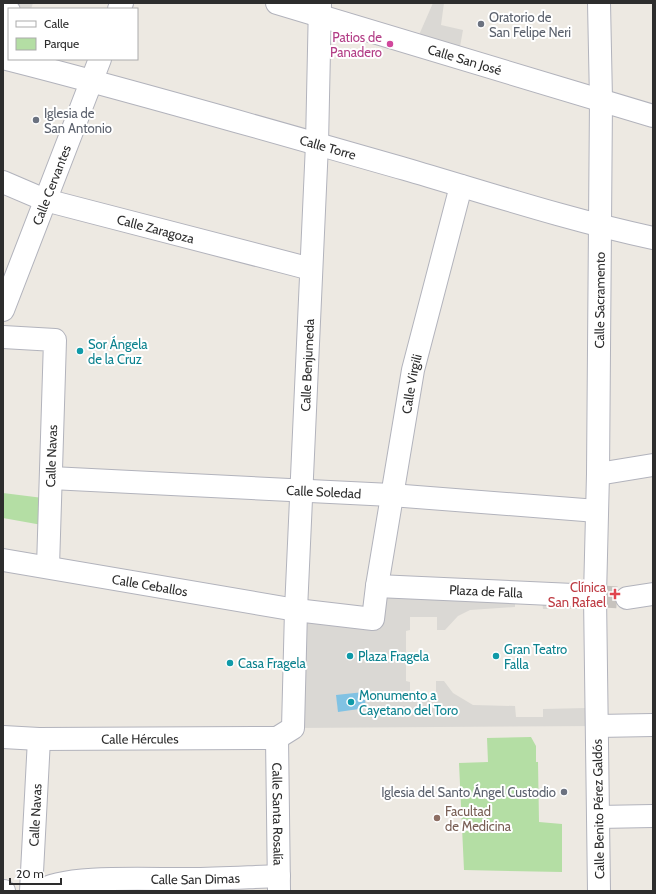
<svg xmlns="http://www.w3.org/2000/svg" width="656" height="894" font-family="Cabin,sans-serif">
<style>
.green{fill:#b4dea4}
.plaza{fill:#dad8d4;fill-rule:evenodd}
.water{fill:#81c2e3}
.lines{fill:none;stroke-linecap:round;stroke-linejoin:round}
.minor-tunnel{stroke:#c7c3be;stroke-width:22;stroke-dasharray:22 11;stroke-linecap:butt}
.minor-casing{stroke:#b2b3bc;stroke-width:24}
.minor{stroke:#fff;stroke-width:22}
.worship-dot{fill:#6b7280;stroke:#fff;stroke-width:1.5}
.hotel-dot{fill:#d1479c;stroke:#fff;stroke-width:1.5}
.culture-dot{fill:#0f9aa8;stroke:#fff;stroke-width:1.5}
.health-dot{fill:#e0444e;stroke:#fff;stroke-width:1.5}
.education-dot{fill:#8d6e63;stroke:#fff;stroke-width:1.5}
.labels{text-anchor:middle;stroke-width:4;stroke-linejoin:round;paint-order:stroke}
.worship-label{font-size:13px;fill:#5b616d;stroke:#fff;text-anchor:start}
.hotel-label{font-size:13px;fill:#b23c85;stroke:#fff;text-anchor:end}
.street-label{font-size:13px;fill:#2d2d2d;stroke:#fff}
.culture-label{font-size:13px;fill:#0d838f;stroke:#fff;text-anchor:start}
.health-label{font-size:13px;fill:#be3a42;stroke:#fff;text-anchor:end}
.education-label{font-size:13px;fill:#785e54;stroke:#fff;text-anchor:start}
</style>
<rect width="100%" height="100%" fill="#ede9e2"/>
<g class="green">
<polygon points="3,493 43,498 42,525 3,518"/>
<polygon points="531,737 536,746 536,762 538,762 539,822 562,824 562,872 464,870 459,763 488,762 487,738"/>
</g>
<g class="plaza">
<polygon points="3,3 33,3 31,9 9,9 9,63 3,72"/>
<polygon points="433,3 444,3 441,25 463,30 459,52 415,44"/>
<path d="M 377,586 L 595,596 L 597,726 L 293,728 L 296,610 L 373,619 ZM 542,598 L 543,609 L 585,609 L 586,708 L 543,709 L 543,717 L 516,717 L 515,706 L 473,705 L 453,693 L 444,681 L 436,681 L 436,695 L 410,694 L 410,682 L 406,681 L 406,631 L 410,630 L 410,617 L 437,617 L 437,630 L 445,630 L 458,616 L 470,610 L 515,607 L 515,599 Z"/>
</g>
<polygon class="water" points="364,692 366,708 338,712 336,695"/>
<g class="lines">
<polyline class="minor-tunnel" points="595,596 627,598"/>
<g class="minor-casing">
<g id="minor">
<path id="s1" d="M 277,3 L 653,116"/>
<polyline points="3,5 9,11"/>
<polyline points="119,9 122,3"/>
<polyline points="3,41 9,22"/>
<path id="s2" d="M 3,58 C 138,92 271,131 405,169 C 487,193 569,220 653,238"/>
<path id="s3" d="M 3,182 L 45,200 L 311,269"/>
<path id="s4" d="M 3,310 L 100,59"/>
<polyline points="3,337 55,340 48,567"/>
<polyline points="598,474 653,465"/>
<path id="s5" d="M 51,478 L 391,495 L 597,511"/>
<path id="s6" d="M 3,560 L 296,610 L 373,619 L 377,586 L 413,370 L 461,186"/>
<path id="s7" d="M 377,586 L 595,596"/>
<polyline points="627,598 653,594"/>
<polyline points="597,726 653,725"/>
<path id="s8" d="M 3,737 L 39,739 L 277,738 L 293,728 L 296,610 L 317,144 L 320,3"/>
<path id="s9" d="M 277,738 L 279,890"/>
<polyline points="598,817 653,816"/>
<polyline points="3,891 4,891"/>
<path id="s10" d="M 31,891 L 39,739"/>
<path id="s11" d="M 41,891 C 63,874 159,880 190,879 C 219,879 249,877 279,876"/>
<path id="s12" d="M 599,891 L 595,596 L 598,474 L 601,100 L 599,3"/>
</g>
</g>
<use href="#minor" class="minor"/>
</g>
<g class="worship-dot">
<circle cx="481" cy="24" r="4"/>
<circle cx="36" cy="120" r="4"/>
<circle cx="564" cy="792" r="4"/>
</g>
<circle class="hotel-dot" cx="390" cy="44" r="4"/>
<g class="culture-dot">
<circle cx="80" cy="351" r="4"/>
<circle cx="350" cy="656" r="4"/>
<circle cx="496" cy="656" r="4"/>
<circle cx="230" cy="663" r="4"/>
<circle cx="351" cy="702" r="4"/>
</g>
<path class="health-dot" d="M613 588h4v4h4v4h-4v4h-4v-4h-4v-4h4z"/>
<circle class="education-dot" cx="437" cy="818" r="4"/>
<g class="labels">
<g class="worship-label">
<text x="489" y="22">Oratorio de<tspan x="489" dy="15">San Felipe Neri</tspan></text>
<text x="44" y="118">Iglesia de<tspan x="44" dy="15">San Antonio</tspan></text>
<text x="556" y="797" text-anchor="end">Iglesia del Santo Ángel Custodio</text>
</g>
<g class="hotel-label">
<text x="382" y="42">Patios de<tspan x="382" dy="15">Panadero</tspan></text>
</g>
<g class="street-label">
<text dy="5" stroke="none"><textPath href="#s1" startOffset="196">Calle San José</textPath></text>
<text dy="5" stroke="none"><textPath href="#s2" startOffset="337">Calle Torre</textPath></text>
<text dy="5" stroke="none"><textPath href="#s4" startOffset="134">Calle Cervantes</textPath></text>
<text dy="5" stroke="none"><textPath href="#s3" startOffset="160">Calle Zaragoza</textPath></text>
<text dy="5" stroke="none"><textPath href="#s12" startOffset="591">Calle Sacramento</textPath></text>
<text dy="5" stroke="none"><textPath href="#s8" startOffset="656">Calle Benjumeda</textPath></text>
<text dy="5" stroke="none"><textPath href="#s6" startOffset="613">Calle Virgili</textPath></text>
<text transform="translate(51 456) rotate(-88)" y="5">Calle Navas</text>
<text dy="5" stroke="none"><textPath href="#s5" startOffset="273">Calle Soledad</textPath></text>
<text dy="5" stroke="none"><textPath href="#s6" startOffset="149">Calle Ceballos</textPath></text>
<text dy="5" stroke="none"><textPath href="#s7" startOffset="109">Plaza de Falla</textPath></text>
<text dy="5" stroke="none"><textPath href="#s8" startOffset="137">Calle Hércules</textPath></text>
<text transform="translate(598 809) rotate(-91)" y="5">Calle Benito Pérez Galdós</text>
<text dy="5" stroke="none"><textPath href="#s9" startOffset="76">Calle Santa Rosalía</textPath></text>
<text dy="5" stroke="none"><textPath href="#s10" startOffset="76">Calle Navas</textPath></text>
<text dy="5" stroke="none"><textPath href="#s11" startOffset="156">Calle San Dimas</textPath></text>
</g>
<g class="culture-label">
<text x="88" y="349">Sor Ángela<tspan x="88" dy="15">de la Cruz</tspan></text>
<text x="504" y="654">Gran Teatro<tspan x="504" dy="15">Falla</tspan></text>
<text x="358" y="661">Plaza Fragela</text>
<text x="238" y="668">Casa Fragela</text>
<text x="359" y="700">Monumento a<tspan x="359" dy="15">Cayetano del Toro</tspan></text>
</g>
<g class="health-label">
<text x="606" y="592">Clínica<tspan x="606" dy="15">San Rafael</tspan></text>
</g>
<g class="education-label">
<text x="445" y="816">Facultad<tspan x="445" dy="15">de Medicina</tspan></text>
</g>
</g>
<rect width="656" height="894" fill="none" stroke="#2d2d2d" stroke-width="8"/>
<rect x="8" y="8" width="130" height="52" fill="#ffffff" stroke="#ababab"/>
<rect x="16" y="21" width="20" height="6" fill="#ffffff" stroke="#ababab"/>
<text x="44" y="28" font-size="12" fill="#2d2d2d">Calle</text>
<rect x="16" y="38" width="20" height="12" fill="#b4dea4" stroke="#ababab"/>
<text x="44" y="48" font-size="12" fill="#2d2d2d">Parque</text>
<path d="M10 878v6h51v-6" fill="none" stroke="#2d2d2d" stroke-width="2"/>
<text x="16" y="878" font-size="12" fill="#2d2d2d" stroke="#ffffff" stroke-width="3" paint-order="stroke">20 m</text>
</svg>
